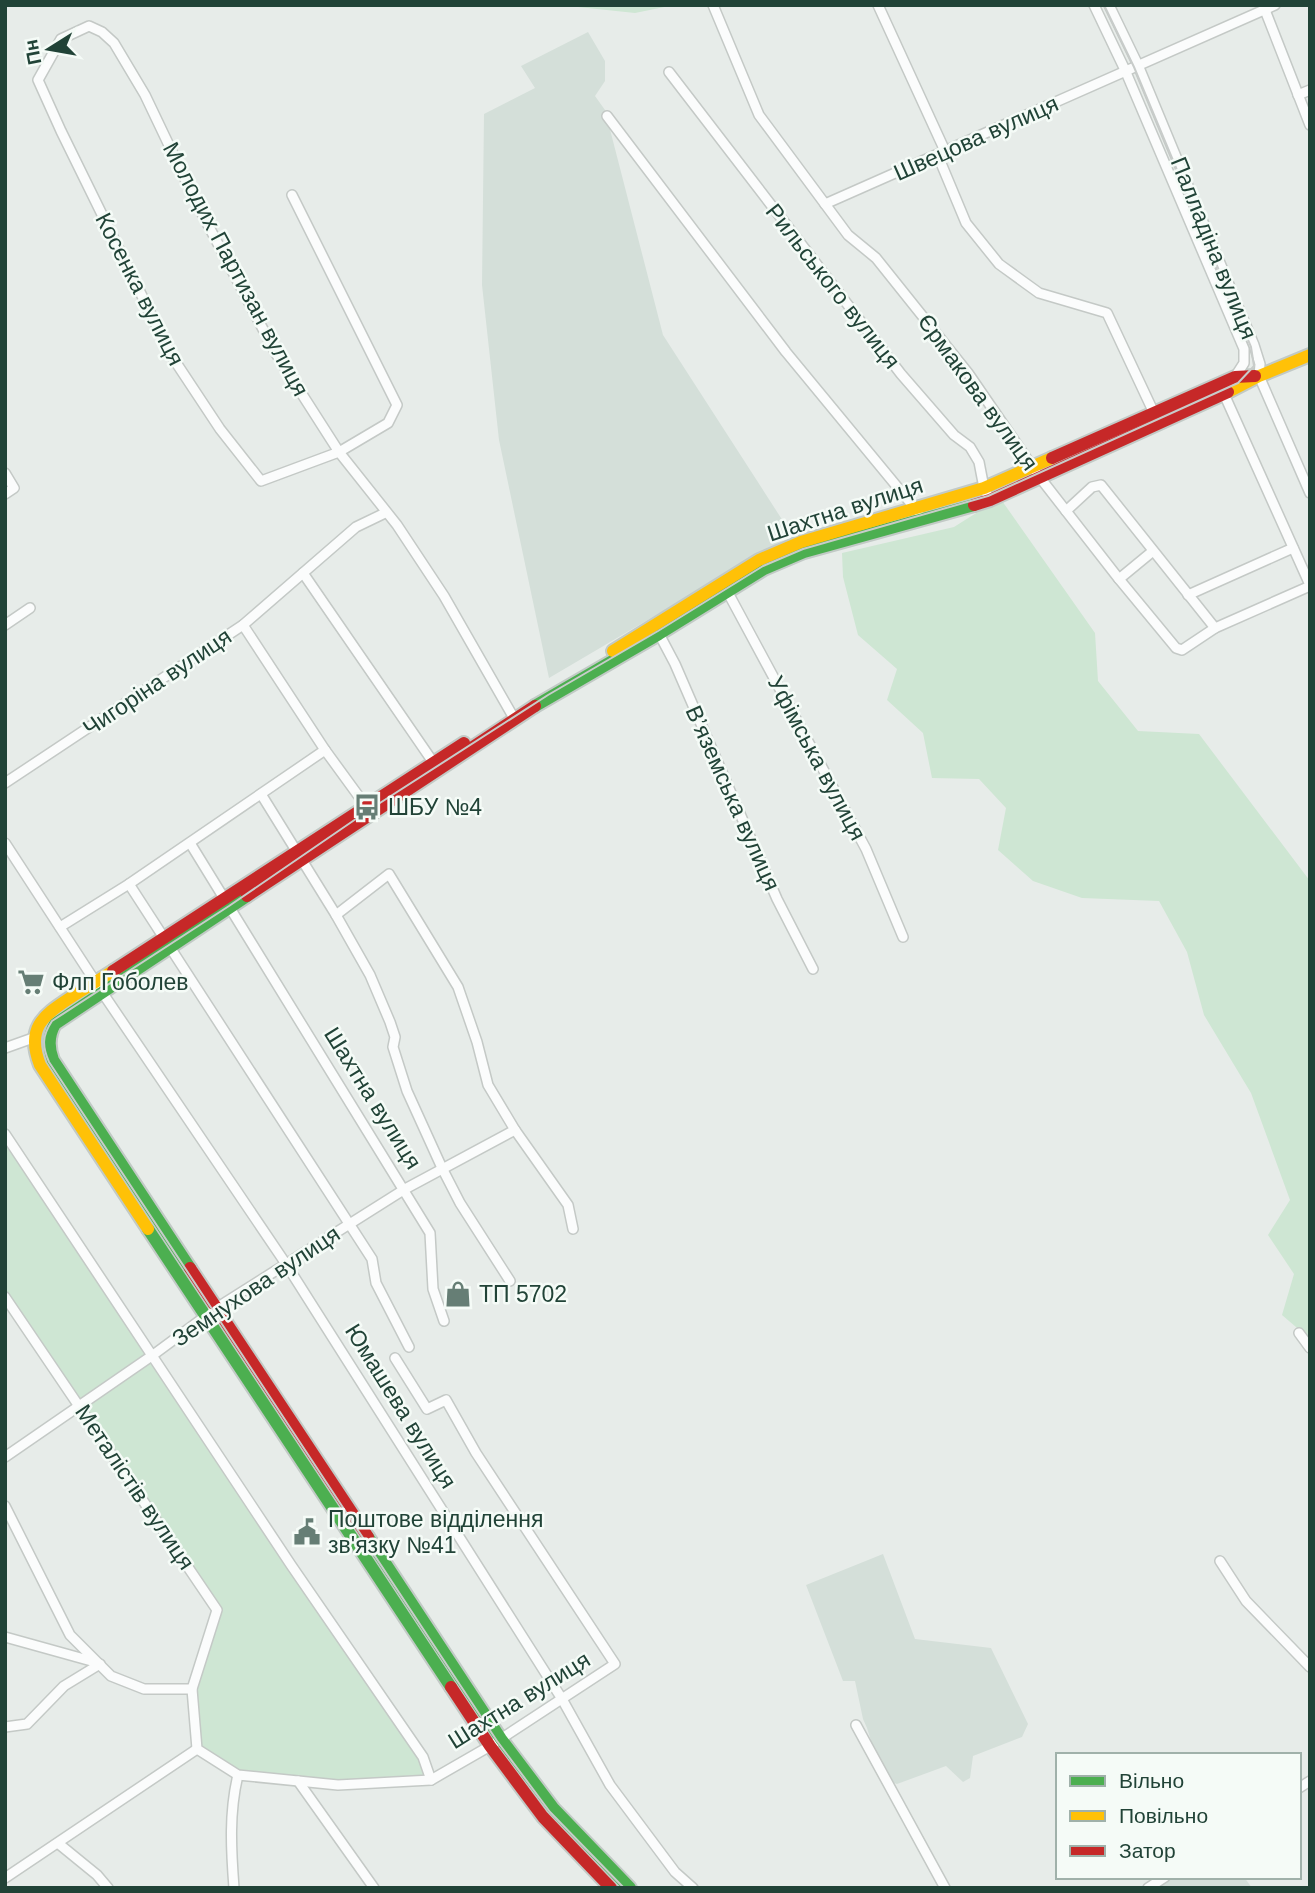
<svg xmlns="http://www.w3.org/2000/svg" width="1315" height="1893" font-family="Arial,sans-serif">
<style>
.built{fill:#d4dfd9}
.green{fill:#cee6d3}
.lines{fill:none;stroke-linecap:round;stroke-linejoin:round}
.street-casing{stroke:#c4c9c6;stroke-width:12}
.fast-casing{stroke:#c2cac6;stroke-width:16}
.slow-casing{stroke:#c2cac6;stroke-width:16}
.jam-casing{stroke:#c2cac6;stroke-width:16}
.street{stroke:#fbfcfc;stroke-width:9}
.fast{stroke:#4caf50;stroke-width:12}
.slow{stroke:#ffc107;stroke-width:12}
.jam{stroke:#c62828;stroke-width:12}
.tram{stroke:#c8ccca;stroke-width:2}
.labels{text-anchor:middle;stroke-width:5;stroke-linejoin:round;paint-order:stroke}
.street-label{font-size:23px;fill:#214337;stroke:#f5fbf7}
.poi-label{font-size:23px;fill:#214337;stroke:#f5fbf7;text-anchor:start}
</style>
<rect width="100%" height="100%" fill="#e7ece9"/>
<g class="built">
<polygon points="588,32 605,61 605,81 595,96 605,110 663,335 792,535 549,678 499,440 482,285 484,114 535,88 521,66"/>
<polygon points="883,1554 915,1639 991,1648 1028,1724 1022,1737 973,1756 970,1778 963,1782 946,1766 897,1784 883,1779 867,1728 863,1719 855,1681 843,1681 806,1585"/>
<polygon points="1171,1877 1244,1877 1252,1888 1155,1888"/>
</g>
<g class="green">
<polygon points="559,5 674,5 635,13"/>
<polygon points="1000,498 1095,633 1098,681 1138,731 1199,734 1310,881 1310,1339 1282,1315 1294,1274 1268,1235 1290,1200 1251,1093 1204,1015 1187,952 1159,901 1082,898 1033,881 998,850 1006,808 979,779 932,778 923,733 887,700 897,669 858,635 843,577 842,553 954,527"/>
<polygon points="5,1140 287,1568 419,1758 425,1776 338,1780 240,1770 201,1747 197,1689 221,1608 5,1290"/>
</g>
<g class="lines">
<g class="street-casing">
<g id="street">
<polyline points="713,5 759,115 848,235 876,258 968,373 1038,475 1119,579 1176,648 1182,650 1215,628 1310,586"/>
<polyline points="878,5 945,151"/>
<polyline points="1094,5 1125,70 1244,349 1244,363 1235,377"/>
<polyline points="1109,5 1138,65 1254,345 1260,364 1259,376 1310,493"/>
<polyline points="1265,10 1310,125"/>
<polyline points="669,72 901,374 954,435 970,447 979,462 984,488 990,500"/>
<polyline points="1298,95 1310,90"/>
<polyline points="607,116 786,352 918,512"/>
<polyline points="938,156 966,223 999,264 1039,293 1107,313 1154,413"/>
<polyline points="292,195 397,405 388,423 339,452 261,481 220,429 171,355 61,131 38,80 61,39 89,26 102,32 114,43 145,95 197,204 275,352 339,452 397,525 444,596 515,720"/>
<polyline points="825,204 1275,5"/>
<polyline points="1224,394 1310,585"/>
<polyline points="5,473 14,488 5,494"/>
<polyline points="1066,511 1092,487 1101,485 1215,628"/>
<polyline points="303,573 433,762"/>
<polyline points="1119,579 1153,551"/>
<polyline points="726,589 866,849 903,937"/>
<polyline points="1188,595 1293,548"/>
<polyline points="5,625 30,608"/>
<polyline points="243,625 325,750 368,809"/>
<polyline points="657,630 675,664 777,899 813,969"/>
<polyline points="5,783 243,625 356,527 385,513"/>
<polyline points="261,794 336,915 370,975 390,1022 395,1037 393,1047 407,1091 442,1168 460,1203 510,1281"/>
<polyline points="5,843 102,992 286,1264 562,1699 610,1785 675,1872 693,1888"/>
<polyline points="190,843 430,1233 433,1289 444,1321"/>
<polyline points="129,884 372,1259 376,1283 409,1347"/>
<polyline points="336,915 389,874 458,987 477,1042 488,1085 515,1130 568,1205 573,1229"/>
<polyline points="60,927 129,884 325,750"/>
<polyline points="5,1048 33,1038"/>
<polyline points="5,1134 291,1565 423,1757 431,1780"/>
<polyline points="5,1297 217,1610 192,1689 197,1749 238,1775 338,1785 431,1780 490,1746 615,1664 476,1453 446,1400 427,1409 395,1358"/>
<polyline points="1299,1333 1310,1348"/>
<polyline points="5,1457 153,1355 218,1307 405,1189 515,1130"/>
<polyline points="5,1506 70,1635 111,1676 144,1689 192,1689"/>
<polyline points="1220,1561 1246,1601 1310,1667"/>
<polyline points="5,1637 95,1662"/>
<polyline points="856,1725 945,1888"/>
<polyline points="5,1727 27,1724 64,1686 100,1664"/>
<polyline points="298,1781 374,1888"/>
<polyline points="1299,1788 1310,1781"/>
<polyline points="59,1844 97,1875 108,1888"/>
<polyline points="5,1878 197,1749"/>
<path d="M 234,1888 C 231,1849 229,1812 238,1775"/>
<polyline points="1148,1888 1165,1877"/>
</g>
</g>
<g class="fast-casing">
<g id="fast">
<polyline points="535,706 659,634 764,569 804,552 974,505"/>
<polyline points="148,1229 451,1687"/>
<path d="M 190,1268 L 53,1060 C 48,1047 48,1036 55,1024 L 247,896"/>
<polyline points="368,1537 501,1739 554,1809 630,1888"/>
</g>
</g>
<g class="slow-casing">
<g id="slow">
<polyline points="1228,392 1259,376 1310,355"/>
<polyline points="613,651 759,560 801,542 984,488 1052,458"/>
<path d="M 113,971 C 99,980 84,989 70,998 C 42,1016 26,1029 40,1065 L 148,1229"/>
</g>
</g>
<g class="jam-casing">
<g id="jam">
<polyline points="1052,458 1235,377 1255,376"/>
<polyline points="974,505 990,500 1228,392"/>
<polyline points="247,896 535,706"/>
<polyline points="113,971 464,743"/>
<polyline points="190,1268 368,1537"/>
<polyline points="451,1687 490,1746 543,1817 611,1888"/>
</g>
</g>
<use href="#street" class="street"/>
<use href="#fast" class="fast"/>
<use href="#slow" class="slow"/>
<use href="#jam" class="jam"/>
<path class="tram" d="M 624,1888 L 550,1812 L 497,1741 L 49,1062 C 42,1046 42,1036 52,1021 L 229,906 L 369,810 L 548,695 L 658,631 L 763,566 L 803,549 L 988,496 L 1238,383 L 1254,366 L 1251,347 L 1134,67 L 1104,5"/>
</g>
<defs>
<g id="bus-bare" transform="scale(2.1)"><path d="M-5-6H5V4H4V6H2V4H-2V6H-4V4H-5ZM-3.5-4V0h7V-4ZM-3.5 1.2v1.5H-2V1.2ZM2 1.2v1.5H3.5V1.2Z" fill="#667e75" stroke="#f5fbf7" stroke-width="2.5" paint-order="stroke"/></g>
<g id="supermarket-bare" transform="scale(2.1)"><path d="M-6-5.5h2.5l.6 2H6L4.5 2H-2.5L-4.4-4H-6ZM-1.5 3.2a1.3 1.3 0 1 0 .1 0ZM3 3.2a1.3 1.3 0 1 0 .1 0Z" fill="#667e75" stroke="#f5fbf7" stroke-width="2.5" paint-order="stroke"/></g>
<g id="shop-bare" transform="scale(2.1)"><path d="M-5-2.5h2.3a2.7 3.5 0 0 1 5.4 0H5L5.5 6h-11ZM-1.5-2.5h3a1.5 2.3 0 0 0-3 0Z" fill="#667e75" stroke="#f5fbf7" stroke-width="2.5" paint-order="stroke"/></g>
<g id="civic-bare" transform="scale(2.1)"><path d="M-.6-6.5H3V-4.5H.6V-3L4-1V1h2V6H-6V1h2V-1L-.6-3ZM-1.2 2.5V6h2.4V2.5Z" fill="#667e75" stroke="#f5fbf7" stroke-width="2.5" paint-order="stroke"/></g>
</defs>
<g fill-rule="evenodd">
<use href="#bus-bare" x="367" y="807"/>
<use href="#supermarket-bare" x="31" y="982"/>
<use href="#shop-bare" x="458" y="1294"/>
<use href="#civic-bare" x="307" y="1532"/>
</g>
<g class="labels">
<g class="street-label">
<text transform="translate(976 138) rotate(-24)" y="8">Швецова вулиця</text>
<text transform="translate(1214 248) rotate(68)" y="8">Палладіна вулиця</text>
<text transform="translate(236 269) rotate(62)" y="8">Молодих Партизан вулиця</text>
<text transform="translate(833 286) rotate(52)" y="8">Рильського вулиця</text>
<text transform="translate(140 289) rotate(63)" y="8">Косенка вулиця</text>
<text transform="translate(978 392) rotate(54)" y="8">Єрмакова вулиця</text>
<text transform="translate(845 509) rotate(-18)" y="8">Шахтна вулиця</text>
<text transform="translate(157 682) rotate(-34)" y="8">Чигоріна вулиця</text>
<text transform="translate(817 758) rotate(62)" y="8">Уфімська вулиця</text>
<text transform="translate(733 798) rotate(66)" y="8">В’яземська вулиця</text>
<text transform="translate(373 1098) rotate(58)" y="8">Шахтна вулиця</text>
<text transform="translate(256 1286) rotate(-34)" y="8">Земнухова вулиця</text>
<text transform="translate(401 1406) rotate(58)" y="8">Юмашева вулиця</text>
<text transform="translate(135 1487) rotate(56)" y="8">Металістів вулиця</text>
<text transform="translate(519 1700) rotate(-32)" y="8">Шахтна вулиця</text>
</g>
<g class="poi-label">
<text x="388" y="815">ШБУ №4</text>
<text x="52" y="990">Флп Гоболев</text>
<text x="479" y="1302">ТП 5702</text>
<text x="328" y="1527">Поштове відділення<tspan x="328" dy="26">зв'язку №41</tspan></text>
</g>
</g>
<rect width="1315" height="1893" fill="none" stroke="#214337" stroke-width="14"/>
<rect x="1056" y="1753" width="245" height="126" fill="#f5fbf7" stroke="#a0b1aa" stroke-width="2"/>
<rect x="1070" y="1776" width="35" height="10" fill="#4caf50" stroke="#a0b1aa" stroke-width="2"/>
<text x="1119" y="1788" font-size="21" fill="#214337">Вільно</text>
<rect x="1070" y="1811" width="35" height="10" fill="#ffc107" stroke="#a0b1aa" stroke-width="2"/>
<text x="1119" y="1823" font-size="21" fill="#214337">Повільно</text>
<rect x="1070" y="1846" width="35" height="10" fill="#c62828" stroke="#a0b1aa" stroke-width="2"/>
<text x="1119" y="1858" font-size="21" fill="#214337">Затор</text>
<g transform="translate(49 49) rotate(259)" stroke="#f5fbf7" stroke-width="5" paint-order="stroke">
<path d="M0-5L12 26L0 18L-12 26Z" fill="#214337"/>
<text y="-10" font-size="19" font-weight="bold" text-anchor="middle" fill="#214337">Пн</text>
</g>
</svg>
